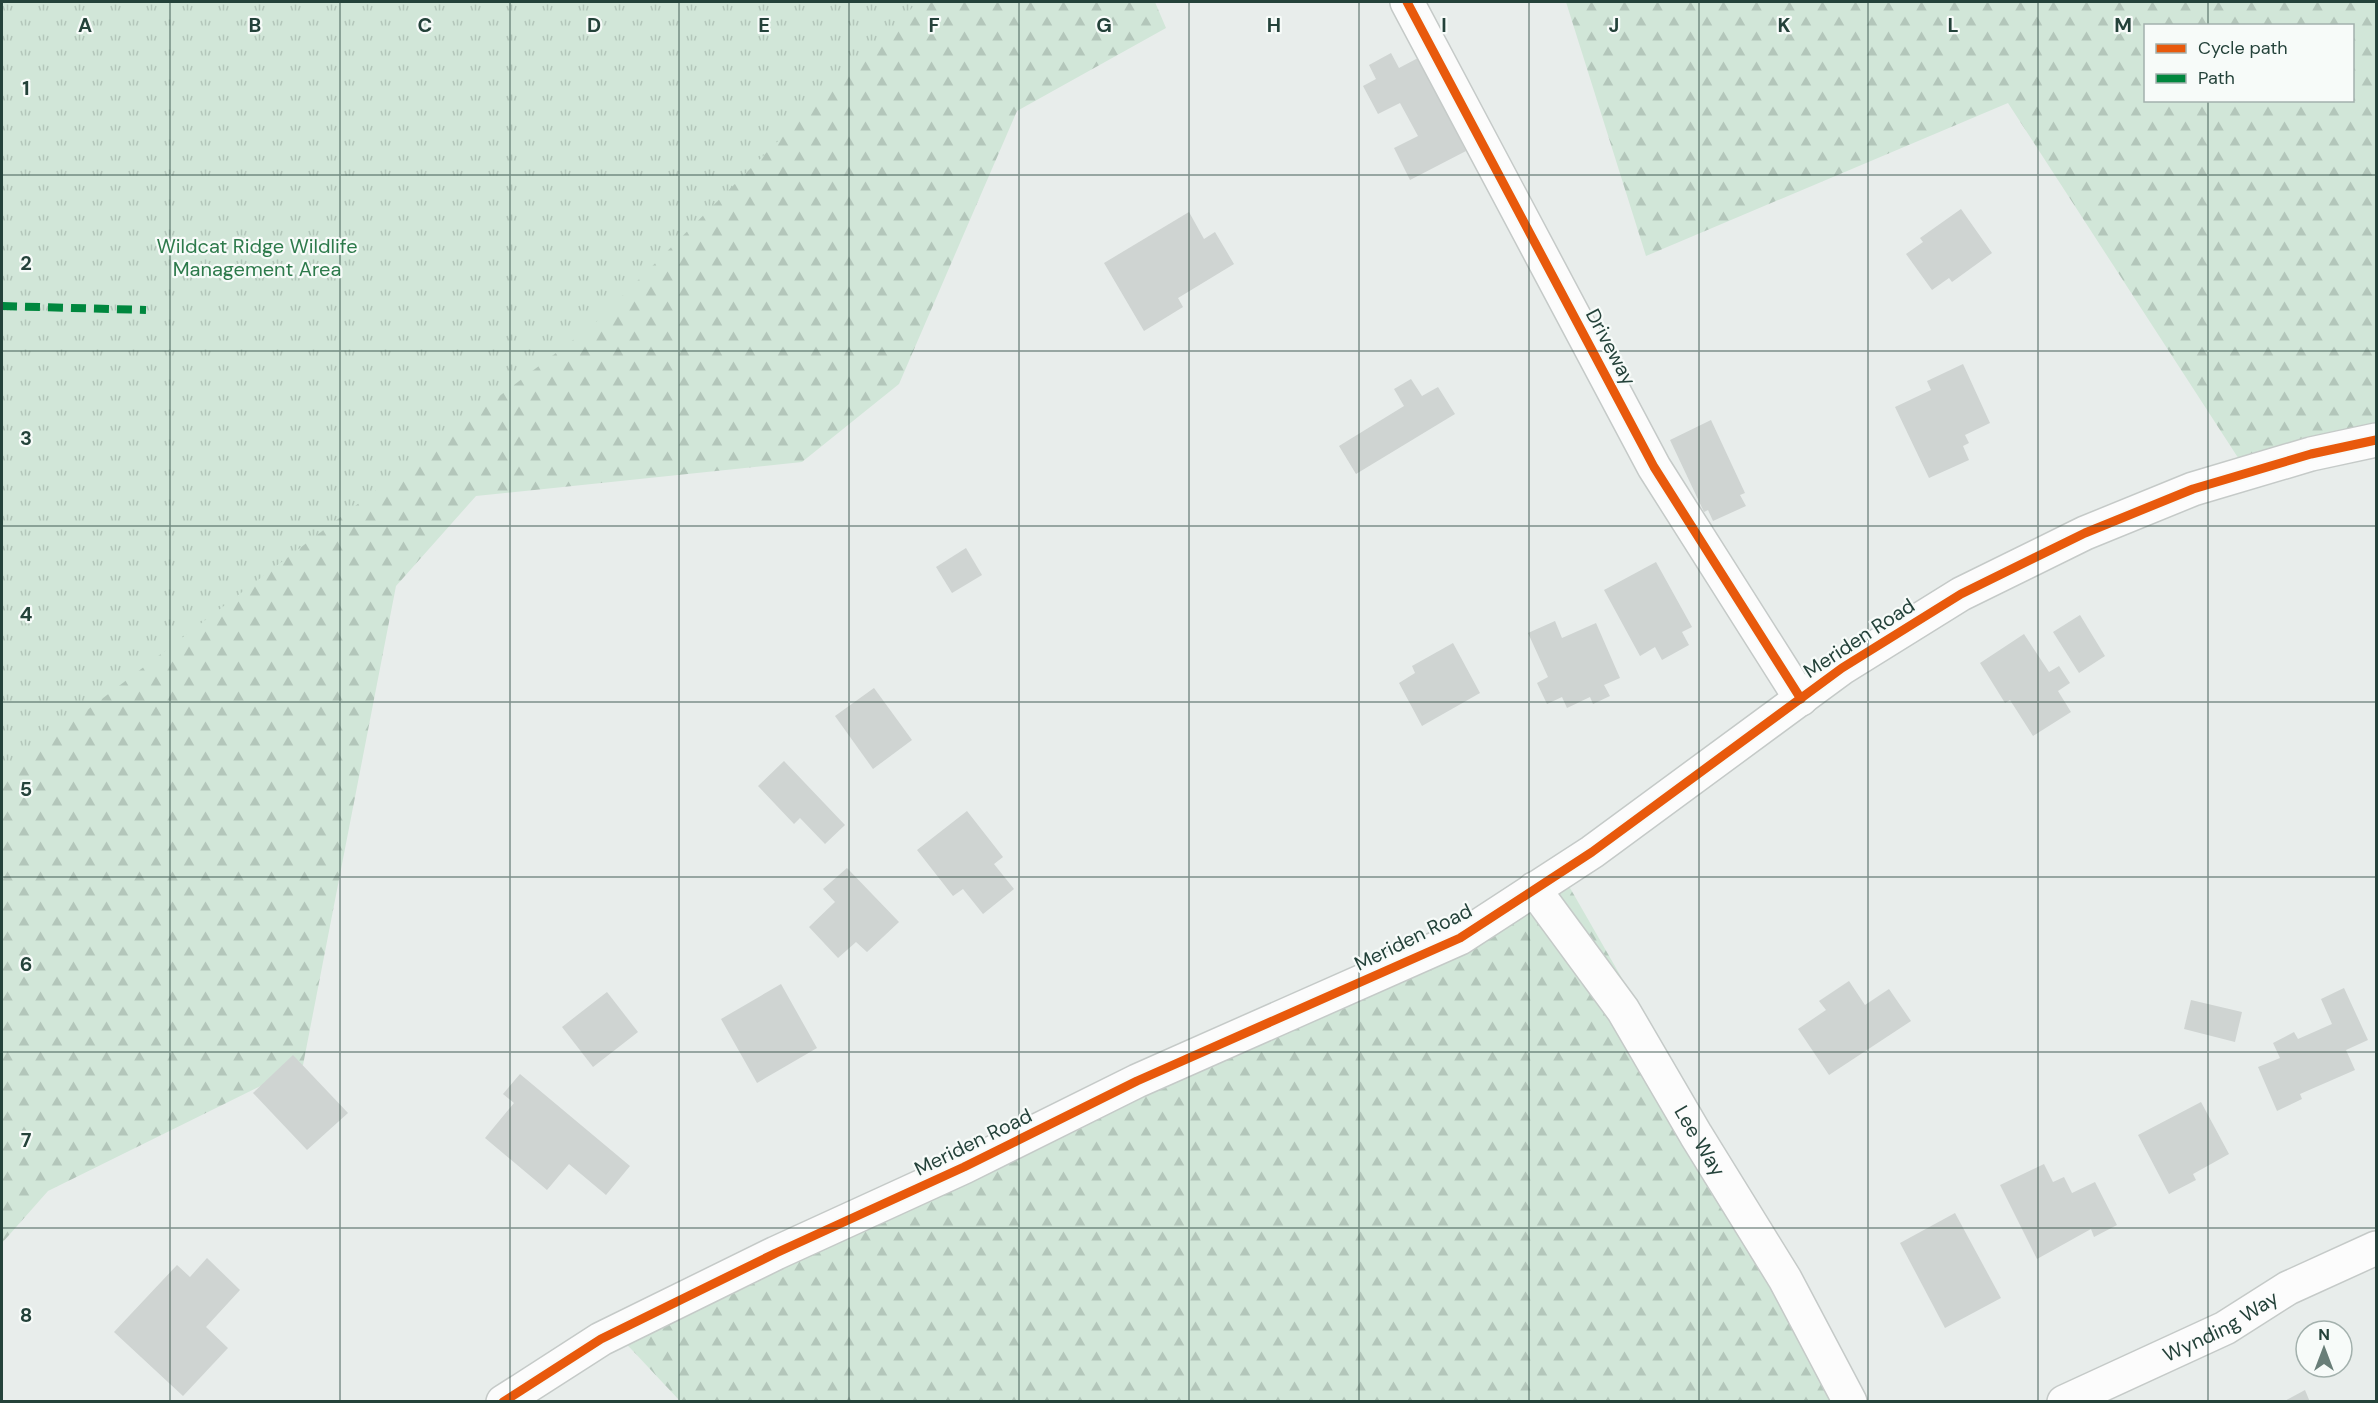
<svg xmlns="http://www.w3.org/2000/svg" width="2378" height="1403" font-family="'DM Sans',sans-serif">
<style>
.forest{fill:url(#forest-firs);fill-rule:evenodd}
.park{fill:url(#park-tufts)}
.building{fill:#cfd4d2}
.lines{fill:none;stroke-linecap:round;stroke-linejoin:round}
.minor-casing{stroke:#c5cac8;stroke-width:36}
.minor{stroke:#fcfcfc;stroke-width:33}
.quiet{stroke:#00873e;stroke-width:8;stroke-dasharray:15 8;stroke-linecap:butt}
.cycleway-casing{stroke:#f7fbf9;stroke-width:13}
.cycleway{stroke:#e8590c;stroke-width:9}
.grid{fill:none;stroke:#24423a;stroke-width:1.5;stroke-opacity:0.55}
.labels{text-anchor:middle;stroke-width:4.5;stroke-linejoin:round;paint-order:stroke}
.park-label{font-size:20px;fill:#2d7a4b;stroke:#f7fbf9}
.street-label{font-size:20px;fill:#24423a;stroke:#f7fbf9}
.grid-label{font-size:20px;text-anchor:middle;font-weight:bold;fill:#24423a;stroke:#f7fbf9;stroke-width:4.5;stroke-linejoin:round;paint-order:stroke}
</style>
<defs>
<pattern id="forest-firs" width="22" height="20" patternUnits="userSpaceOnUse" patternTransform="scale(1.5)"><rect width="22" height="20" fill="#d1e6d8"/><path d="M5 1l3.5 6h-7zM16 11l3.5 6h-7z" fill="#b3c6ba"/></pattern>
<pattern id="park-tufts" width="24" height="20" patternUnits="userSpaceOnUse" patternTransform="scale(1.5)"><rect width="24" height="20" fill="#d1e6d8"/><path d="M3 7l-1-3M5 7V3M7 7l1-3M15 17l-1-3M17 17v-4M19 17l1-3" fill="none" stroke="#b3c6ba"/></pattern>
</defs>
<rect width="100%" height="100%" fill="#e8edeb"/>
<g class="forest">
<polygon points="2,2 1155,2 1166,28 1017,111 899,384 802,462 476,496 396,586 303,1065 48,1191 2,1243"/>
<path d="M 1566,2 L 2376,2 L 2376,426 L 2246,470 L 2008,103 L 1646,256 ZM 2146,26 L 2352,26 L 2352,100 L 2146,100 Z"/>
<polygon points="1566,881 1865,1401 680,1401 618,1335"/>
</g>
<polygon class="park" points="2,2 918,2 594,324 2,775"/>
<g class="building">
<polygon points="1391,53 1399,68 1418,58 1466,151 1410,180 1394,148 1418,136 1400,103 1378,114 1363,86 1376,79 1369,65"/>
<polygon points="1961,209 1992,253 1952,282 1949,278 1932,290 1906,254 1923,242 1920,238"/>
<polygon points="1189,212 1204,239 1215,232 1234,264 1178,298 1183,307 1144,331 1104,263"/>
<polygon points="1963,364 1990,423 1965,435 1969,443 1963,446 1969,460 1929,478 1895,407 1931,390 1927,381"/>
<polygon points="1411,379 1422,396 1438,387 1455,414 1356,474 1339,446 1404,406 1394,389"/>
<polygon points="1711,420 1745,493 1740,495 1746,506 1713,521 1708,510 1704,512 1670,440"/>
<polygon points="966,548 982,575 952,593 936,567"/>
<polygon points="1656,562 1692,627 1682,632 1689,645 1662,660 1655,647 1640,656 1604,590"/>
<polygon points="2080,615 2105,656 2079,673 2053,632"/>
<polygon points="1555,621 1562,638 1596,623 1620,678 1604,685 1610,696 1593,704 1590,697 1567,708 1562,697 1547,704 1537,683 1548,677 1528,633"/>
<polygon points="2024,634 2049,672 2059,666 2070,683 2058,691 2071,712 2033,736 2010,700 2005,703 1980,663"/>
<polygon points="1453,643 1480,693 1422,726 1399,683 1415,673 1412,666"/>
<polygon points="874,688 912,740 873,769 835,716"/>
<polygon points="784,761 845,825 825,844 800,818 794,824 758,786"/>
<polygon points="967,811 1003,857 994,864 1014,889 983,914 963,889 953,896 917,850"/>
<polygon points="847,868 899,922 867,952 856,942 838,958 809,927 835,902 823,889"/>
<polygon points="1849,981 1865,1005 1889,989 1911,1021 1829,1075 1798,1029 1826,1010 1819,1001"/>
<polygon points="781,984 817,1048 757,1083 721,1019"/>
<polygon points="2344,988 2368,1040 2346,1050 2355,1070 2300,1094 2302,1099 2277,1111 2258,1067 2280,1058 2273,1043 2294,1032 2298,1039 2332,1024 2321,999"/>
<polygon points="607,992 638,1032 593,1067 562,1027"/>
<polygon points="2191,1000 2242,1012 2235,1042 2184,1029"/>
<polygon points="293,1055 348,1113 307,1150 253,1093"/>
<polygon points="520,1074 630,1166 606,1195 569,1164 547,1190 485,1138 514,1103 503,1094"/>
<polygon points="2201,1102 2229,1154 2193,1174 2196,1180 2169,1194 2138,1135"/>
<polygon points="2044,1164 2053,1182 2064,1177 2072,1193 2095,1182 2117,1225 2094,1237 2091,1229 2037,1259 2000,1185"/>
<polygon points="1955,1213 2001,1298 1945,1328 1900,1243"/>
<polygon points="207,1258 240,1290 206,1327 228,1348 183,1396 114,1332 177,1265 190,1277"/>
<polygon points="2305,1390 2310,1402 2283,1402"/>
</g>
<g class="lines">
<g class="minor-casing">
<g id="minor">
<polyline points="1407,2 1654,467 1801,699"/>
<path id="s1" d="M 1534,889 L 1623,1010 L 1696,1135 L 1785,1279 L 1850,1402"/>
<polyline points="503,1402 601,1339 776,1253 964,1167 1137,1081 1460,938 1592,852 1842,668 1961,594 2085,533 2193,489 2311,454 2376,440"/>
<path id="s2" d="M 2064,1402 L 2225,1328 L 2288,1288 L 2376,1248"/>
</g>
</g>
<use href="#minor" class="minor"/>
<polyline class="quiet" points="2,306 146,310"/>
<g class="cycleway-casing">
<g id="cycleway">
<polyline points="1407,2 1654,467 1801,699"/>
<polyline points="503,1402 601,1339 776,1253 964,1167 1137,1081 1460,938 1592,852 1842,668 1961,594 2085,533 2193,489 2311,454 2376,440"/>
</g>
</g>
<use href="#cycleway" class="cycleway"/>
</g>
<path class="grid" d="M 170,2 L 170,1402M 340,2 L 340,1402M 510,2 L 510,1402M 679,2 L 679,1402M 849,2 L 849,1402M 1019,2 L 1019,1402M 1189,2 L 1189,1402M 1359,2 L 1359,1402M 1529,2 L 1529,1402M 1699,2 L 1699,1402M 1868,2 L 1868,1402M 2038,2 L 2038,1402M 2208,2 L 2208,26M 2208,100 L 2208,1402M 2,175 L 2376,175M 2,351 L 2376,351M 2,526 L 2376,526M 2,702 L 2376,702M 2,877 L 2376,877M 2,1052 L 2376,1052M 2,1228 L 2376,1228"/>
<g class="labels">
<g class="park-label">
<text x="257" y="253">Wildcat Ridge Wildlife<tspan x="257" dy="23">Management Area</tspan></text>
</g>
<g class="street-label">
<text transform="translate(1611 347) rotate(62)" y="7">Driveway</text>
<text transform="translate(1859 638) rotate(-33)" y="7">Meriden Road</text>
<text transform="translate(1413 937) rotate(-26)" y="7">Meriden Road</text>
<text dy="7" stroke="none"><textPath href="#s1" startOffset="302">Lee Way</textPath></text>
<text transform="translate(973 1142) rotate(-26)" y="7">Meriden Road</text>
<text dy="7" stroke="none"><textPath href="#s2" startOffset="174">Wynding Way</textPath></text>
</g>
</g>
<g class="grid-label">
<text x="85" y="32">A</text>
<text x="255" y="32">B</text>
<text x="425" y="32">C</text>
<text x="594" y="32">D</text>
<text x="764" y="32">E</text>
<text x="934" y="32">F</text>
<text x="1104" y="32">G</text>
<text x="1274" y="32">H</text>
<text x="1444" y="32">I</text>
<text x="1614" y="32">J</text>
<text x="1784" y="32">K</text>
<text x="1953" y="32">L</text>
<text x="2123" y="32">M</text>
<text x="26" y="95">1</text>
<text x="26" y="270">2</text>
<text x="26" y="445">3</text>
<text x="26" y="621">4</text>
<text x="26" y="796">5</text>
<text x="26" y="971">6</text>
<text x="26" y="1147">7</text>
<text x="26" y="1322">8</text>
</g>
<rect width="2378" height="1403" fill="none" stroke="#24423a" stroke-width="6"/>
<rect x="2144" y="24" width="210" height="78" fill="#f7fbf9" stroke="#a3b1ad" stroke-width="1.5"/>
<rect x="2156" y="44" width="30" height="9" fill="#e8590c" stroke="#a3b1ad" stroke-width="1.5"/>
<text x="2198" y="54" font-size="18" fill="#24423a">Cycle path</text>
<rect x="2156" y="74" width="30" height="9" fill="#00873e" stroke="#a3b1ad" stroke-width="1.5"/>
<text x="2198" y="84" font-size="18" fill="#24423a">Path</text>
<g transform="translate(2324 1349)"><circle r="28" fill="#f7fbf9" stroke="#a3b1ad" stroke-width="1.5"/>
<path d="M0-4.5L10 22L0 15L-10 22Z" fill="#697e78"/>
<text y="-9" font-size="16" font-weight="bold" text-anchor="middle" fill="#24423a">N</text>
</g>
</svg>
